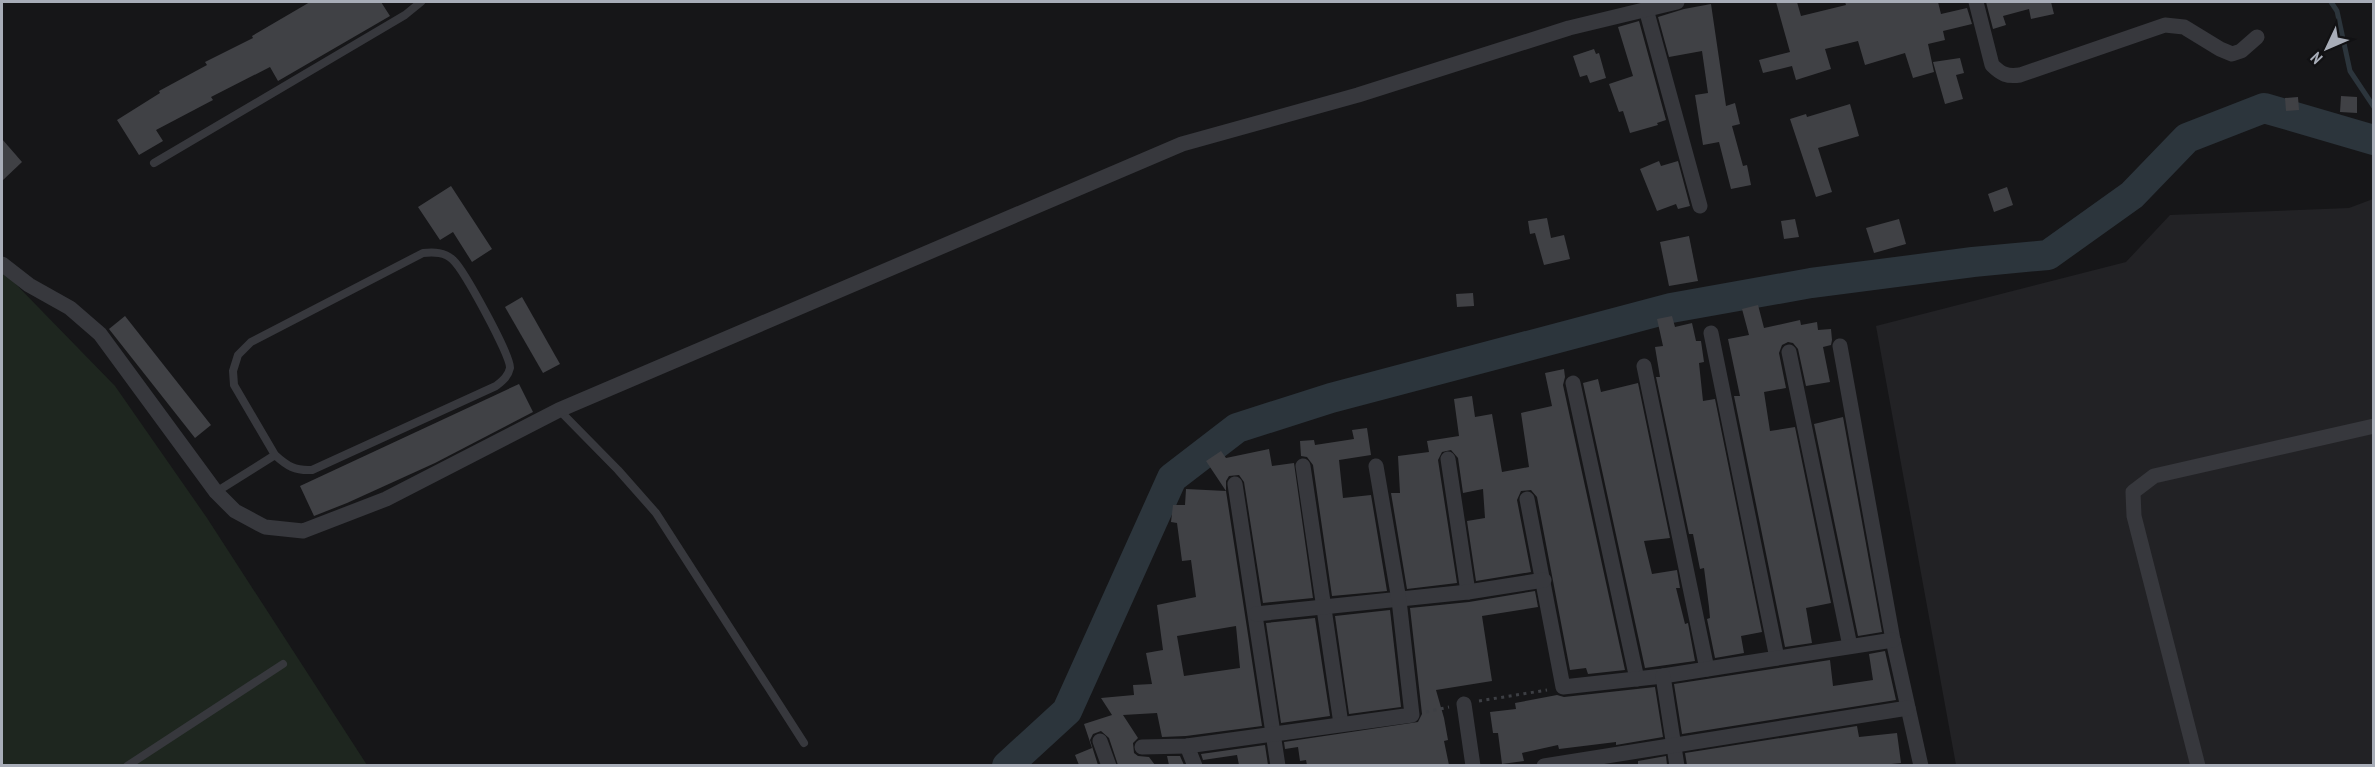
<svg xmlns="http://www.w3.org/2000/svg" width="2375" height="767" font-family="'PT Sans Narrow',sans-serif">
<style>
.built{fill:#222225}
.green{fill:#1e261f}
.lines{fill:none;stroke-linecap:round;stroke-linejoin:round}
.stream{stroke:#2c353c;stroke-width:5}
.river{stroke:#2c353c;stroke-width:30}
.building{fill:#404145;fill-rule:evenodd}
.path{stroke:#3d3f44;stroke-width:3;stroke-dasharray:3 4.5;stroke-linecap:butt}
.service{stroke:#37383d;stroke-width:8}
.minor{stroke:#37383d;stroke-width:15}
</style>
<rect width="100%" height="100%" fill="#161618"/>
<polygon class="built" points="2373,199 2373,765 1956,765 1876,326 2126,262 2170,215 2349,208"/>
<polygon class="green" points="2,270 115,386 207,518 367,765 2,765"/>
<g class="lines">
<polyline class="stream" points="2331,2 2337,11 2350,71 2374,107"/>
<polyline class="river" points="1007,766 1067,711 1172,478 1237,428 1331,398 1671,308 1811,283 1973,262 2048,255 2132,195 2187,138 2264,108 2374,140"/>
</g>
<g class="building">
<polygon points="310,2 381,2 390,16 278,81 270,67 211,97 213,100 156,130 163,141 139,155 117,120 160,93 159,91 207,65 205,62 253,38 252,36"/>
<polygon points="1776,2 1797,2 1801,16 1846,5 1845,2 1938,2 1941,14 1967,8 1972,24 1943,31 1945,40 1928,44 1934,72 1913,78 1905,53 1865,65 1858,41 1825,49 1831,69 1796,80 1792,66 1763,73 1759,60 1790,52"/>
<polygon points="1986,2 2051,2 2054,14 2031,19 2029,9 2003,16 2006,25 1993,29"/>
<polygon points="1711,4 1726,106 1735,103 1740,124 1732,126 1743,166 1747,165 1751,185 1731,189 1719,142 1703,145 1695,95 1708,93 1702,51 1669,57 1658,17 1684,9"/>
<polygon points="1639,21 1666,120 1657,123 1658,125 1630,133 1623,111 1619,112 1609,84 1633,76 1618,27"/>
<polygon points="1594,49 1596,54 1599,53 1606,78 1590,83 1587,75 1580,77 1573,56"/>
<polygon points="1960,58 1964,73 1956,75 1963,99 1945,104 1933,62"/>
<polygon points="2341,96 2357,97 2357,113 2340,112"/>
<polygon points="2298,97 2299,110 2286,111 2285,98"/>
<polygon points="1850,104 1859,136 1818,148 1832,192 1816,197 1790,119 1806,114 1807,117"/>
<polygon points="2,139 22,162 2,181"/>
<polygon points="1659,161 1661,166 1678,161 1690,206 1678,209 1676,204 1657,211 1640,169"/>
<polygon points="451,186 492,249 472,262 453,232 440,240 418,207"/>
<polygon points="2007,187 2013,205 1994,212 1988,194"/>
<polygon points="1547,218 1551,238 1564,235 1570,259 1544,265 1535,233 1530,234 1528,221"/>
<polygon points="1795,219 1799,237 1784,239 1781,221"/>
<polygon points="1899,219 1906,244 1874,253 1866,228"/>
<polygon points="1689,236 1698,281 1669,286 1660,242"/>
<polygon points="1473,293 1474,306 1457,307 1456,294"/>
<polygon points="522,297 560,364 543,373 505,307"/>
<polygon points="1758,305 1764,328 1800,320 1801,325 1817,322 1818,330 1831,329 1832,340 1831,345 1823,347 1830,382 1806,386 1798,349 1793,343 1788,342 1782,345 1779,353 1786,388 1764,392 1770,431 1795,427 1831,603 1806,608 1812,643 1785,647 1734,396 1740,396 1728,339 1749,335 1742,309"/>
<polygon points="125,316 211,425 195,438 109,329"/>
<polygon points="1672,316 1675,327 1692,323 1696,341 1701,341 1704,362 1699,363 1703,401 1715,399 1762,632 1741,636 1744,653 1715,658 1707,619 1710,618 1709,607 1704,568 1700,569 1693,534 1689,534 1656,377 1660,377 1655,347 1663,346 1657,319"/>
<polygon points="1564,369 1565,377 1563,385 1625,670 1588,674 1586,668 1570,670 1537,497 1531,490 1521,491 1517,500 1531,572 1476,581 1467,521 1485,518 1483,489 1463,493 1458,458 1451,450 1442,452 1438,460 1457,583 1407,589 1391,493 1400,493 1398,456 1429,452 1427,441 1459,436 1454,399 1472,396 1475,417 1492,414 1502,472 1529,467 1521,413 1552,406 1545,373"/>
<polygon points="1598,379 1601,392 1638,383 1670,538 1644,541 1652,574 1677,570 1680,588 1676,588 1685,624 1688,623 1695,661 1645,668 1583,383"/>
<polygon points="519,384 533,412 435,463 347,503 314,516 300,486"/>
<polygon points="1843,417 1882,632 1858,636 1814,424"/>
<polygon points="1367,428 1371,455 1339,460 1343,498 1371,495 1387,591 1332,596 1313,465 1307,457 1301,456 1300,441 1314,440 1315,445 1354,439 1352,430"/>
<polygon points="1269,449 1272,466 1294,463 1313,598 1263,603 1244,482 1239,475 1229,476 1226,481 1226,491 1206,461 1221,451 1226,458"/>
<path d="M 1186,489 L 1226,491 L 1262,726 L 1186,736 L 1162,737 L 1157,713 L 1123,715 L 1138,738 L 1133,743 L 1134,753 L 1138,756 L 1149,757 L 1155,765 L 1118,765 L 1109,738 L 1101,731 L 1093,734 L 1090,740 L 1098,765 L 1079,765 L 1075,755 L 1092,748 L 1084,724 L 1112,715 L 1101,698 L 1134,695 L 1133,685 L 1152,684 L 1146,653 L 1163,650 L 1157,605 L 1196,597 L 1191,560 L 1182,561 L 1177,523 L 1171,522 L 1173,505 L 1185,505 ZM 1236,626 L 1240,668 L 1184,676 L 1177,636 Z"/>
<polygon points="1535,591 1538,607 1482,616 1492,681 1436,690 1444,718 1448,740 1444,741 1449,765 1307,765 1306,760 1300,761 1298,747 1285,749 1284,742 1418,722 1422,714 1410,608 1469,602"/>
<polygon points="1390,610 1401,707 1349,714 1335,616"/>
<polygon points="1315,618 1330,716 1281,723 1266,623"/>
<polygon points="1885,651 1896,700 1682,734 1674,684 1830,660 1833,686 1873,680 1869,654"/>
<polygon points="1655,687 1663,737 1616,745 1616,742 1559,749 1558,745 1522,753 1524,761 1502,764 1498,733 1493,733 1490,712 1516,709 1515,703 1557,695 1564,697"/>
<polygon points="1857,726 1859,737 1897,733 1901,763 1882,765 1687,765 1685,753"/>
<polygon points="1265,745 1268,765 1239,765 1237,755 1203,760 1201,754"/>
<polygon points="1167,756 1180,756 1184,765 1169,765"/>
<polygon points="1666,756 1667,765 1638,765 1638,761"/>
</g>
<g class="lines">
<g class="path">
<polyline points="1479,701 1547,690"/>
<polyline points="1426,712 1449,707"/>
</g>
<g class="service">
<polyline points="154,163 405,15 421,2"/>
<polyline points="559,410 618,470 656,513 804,743"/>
<path d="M 216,492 L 275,455 L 234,385 L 233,371 L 238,355 L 251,342 L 423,253 C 434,252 445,252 453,260 C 464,270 511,356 510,368 C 508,377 502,381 496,386 L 312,470 C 295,471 287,466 275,455"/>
<polyline points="127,766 283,664"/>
</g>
<g class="minor">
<path d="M 1976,2 L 1992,65 C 2001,74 2007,77 2020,75 L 2165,25 L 2184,27 L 2220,49 L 2232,54 L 2241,51 L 2257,37"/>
<polyline points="1646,9 1700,206"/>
<polyline points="2,264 29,285 70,308 100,334 216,492 235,511 265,527 303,531 386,499 559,410 1182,144 1358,95 1569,28 1677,2"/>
<polyline points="1711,333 1777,658"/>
<polyline points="1840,346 1893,640 1921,766"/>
<polyline points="1789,352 1850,646"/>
<polyline points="1644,366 1707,669"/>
<polyline points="1573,383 1637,679"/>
<polyline points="1448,459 1468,592"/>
<polyline points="1303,466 1341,724"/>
<polyline points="1235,484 1278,766"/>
<polyline points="1527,499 1563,687 1663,676 1893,640"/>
<polyline points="1256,614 1468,592 1544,580"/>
<polyline points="1663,676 1677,766"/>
<polyline points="1464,704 1473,766"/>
<polyline points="1100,741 1109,766"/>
<polyline points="1187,746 1195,766"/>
<polyline points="1142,747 1187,746 1412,715 1399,600 1376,466"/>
<polyline points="1544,766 1908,708"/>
<polyline points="2198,766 2134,516 2133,492 2154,476 2374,426"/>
</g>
</g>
<rect width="2375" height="767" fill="none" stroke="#a8adb8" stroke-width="6"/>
<g transform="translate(2327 48) rotate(226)" stroke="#111113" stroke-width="4.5" paint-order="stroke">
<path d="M0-4.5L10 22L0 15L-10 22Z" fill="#a8adb8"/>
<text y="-9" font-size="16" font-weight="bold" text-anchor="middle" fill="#a8adb8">N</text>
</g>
</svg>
